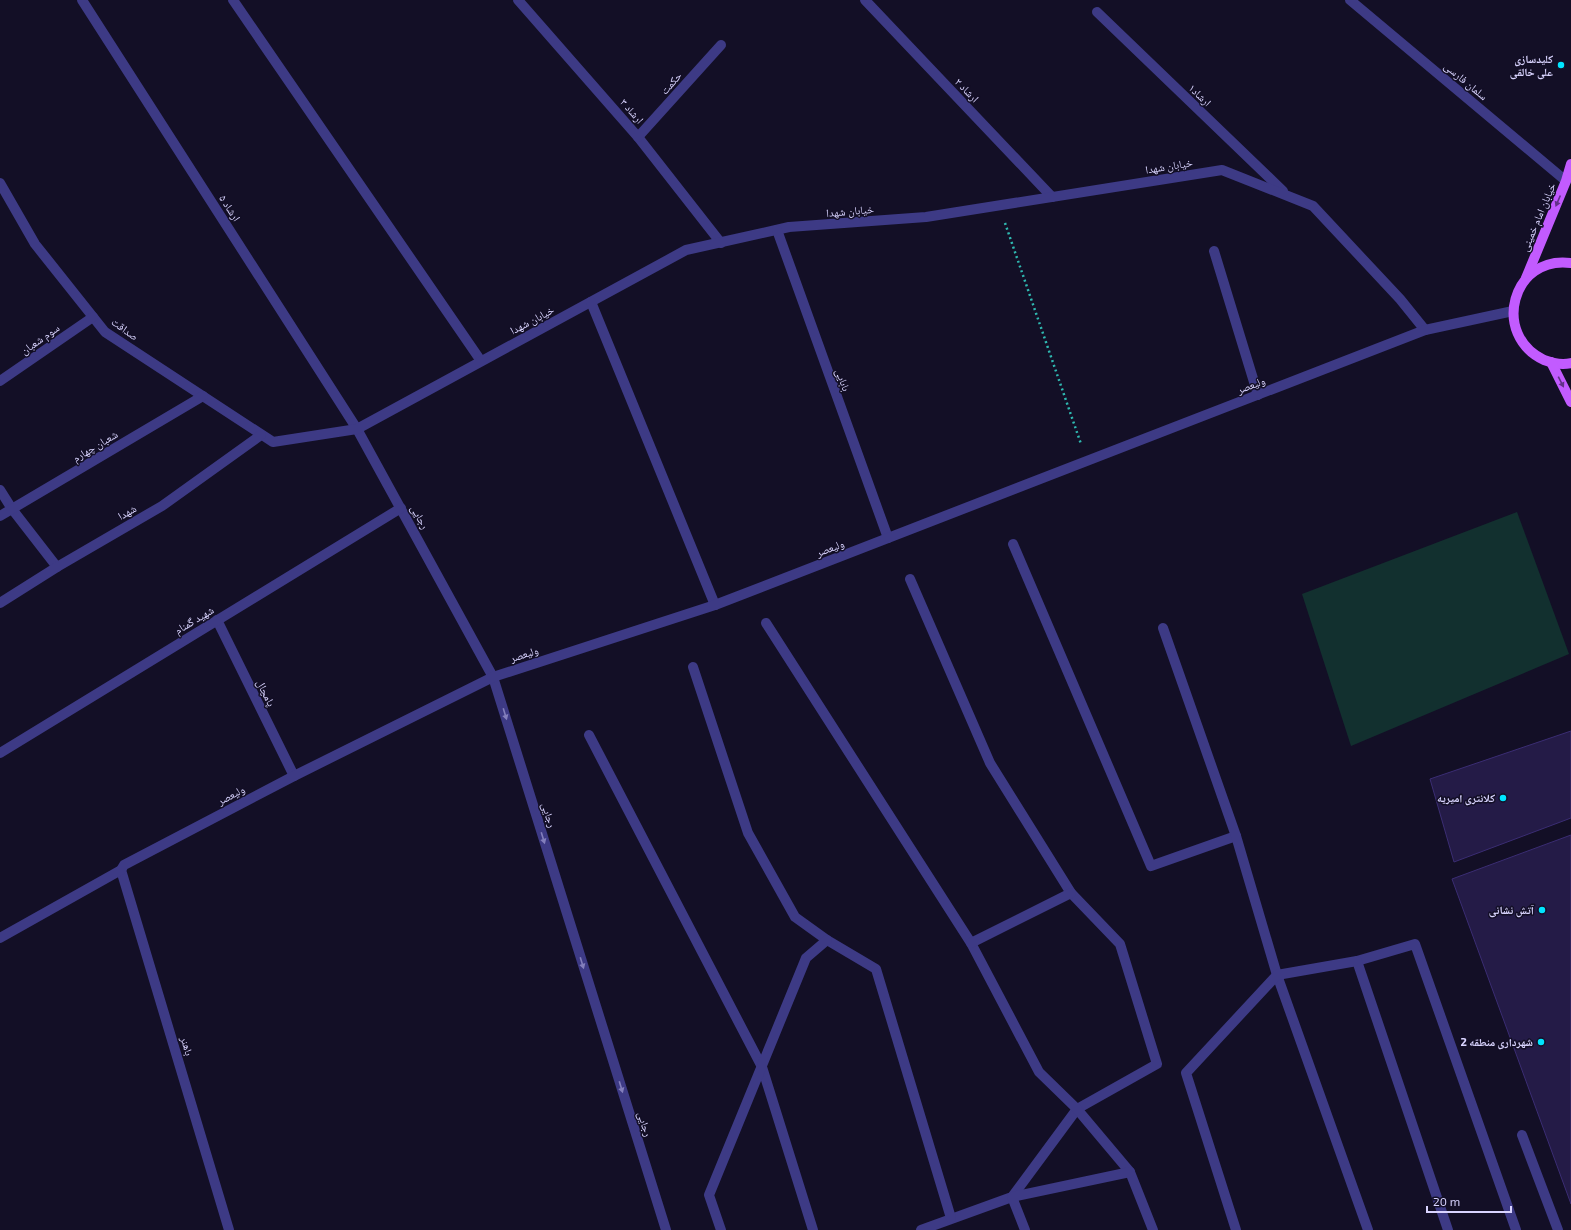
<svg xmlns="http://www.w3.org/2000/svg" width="1571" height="1230" font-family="'Exo 2','Noto Naskh Arabic',sans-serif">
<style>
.green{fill:#12302f}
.building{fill:#241b47;stroke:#3b2d73}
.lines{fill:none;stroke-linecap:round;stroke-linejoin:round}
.path{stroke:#2fb8b0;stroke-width:2.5;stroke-dasharray:2 3;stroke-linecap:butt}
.minor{stroke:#3d3a85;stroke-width:10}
.major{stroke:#c25bff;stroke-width:10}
.oneway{fill:#623188}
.oneway2{fill:#837fbc}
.poi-dot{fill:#00e5ff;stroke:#130f26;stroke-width:1.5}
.labels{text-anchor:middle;stroke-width:3;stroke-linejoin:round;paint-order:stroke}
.poi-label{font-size:11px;font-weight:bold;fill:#d9d4ff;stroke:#130f26;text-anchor:end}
.street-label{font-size:11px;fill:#d9d4ff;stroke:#130f26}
</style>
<rect width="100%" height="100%" fill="#130f26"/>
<polygon class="green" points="1517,512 1569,654 1351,746 1302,594"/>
<g class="building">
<polygon points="1571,731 1571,818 1454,862 1430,779"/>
<polygon points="1571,835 1571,1204 1452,879"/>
</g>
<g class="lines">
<polyline class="path" points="1005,223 1081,444"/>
<g class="minor">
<polyline points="82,0 357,429 493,677 666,1230"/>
<polyline points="233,0 481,361"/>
<polyline points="518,0 638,137 721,243"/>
<polyline points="865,0 1052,197"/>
<polyline points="1350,0 1566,181"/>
<polyline points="1097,12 1283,191"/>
<polyline points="638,137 721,45"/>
<polyline points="0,183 35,244 105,332 273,442 357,429 686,250 789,227 926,217 1222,170 1313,206 1400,299 1425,330"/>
<polyline points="777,230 888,538"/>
<polyline points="1214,251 1258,395"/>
<polyline points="591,302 715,605"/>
<polyline points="0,381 93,317"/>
<polyline points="0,490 12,509 57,567"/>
<polyline points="0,516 203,396"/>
<polyline points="1013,544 1151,866 1236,836"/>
<polyline points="910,579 990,763 1071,893 1120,944 1157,1064 1077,1109 1012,1197 921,1230"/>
<polyline points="0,603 57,567 162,506 261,435"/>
<polyline points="217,620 294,776"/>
<polyline points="766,623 971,943 1039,1072 1077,1109 1130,1172 1153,1230"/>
<polyline points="1163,628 1236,836 1277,975 1368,1230"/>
<polyline points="693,667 748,833 795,917 827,940 876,969 951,1218"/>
<polyline points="589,735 762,1067 813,1230"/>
<polyline points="0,753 401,508"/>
<polyline points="121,870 229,1230"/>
<polyline points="0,938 121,870 124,865 294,776 493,677 715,605 1425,330 1513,311"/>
<polyline points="971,943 1071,893"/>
<polyline points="1357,961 1415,944 1516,1230"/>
<polyline points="1522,1135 1558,1230"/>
<polyline points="721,1230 709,1195 806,958 827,940"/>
<polyline points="1025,1230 1012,1197 1130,1172"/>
<polyline points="1236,1230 1186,1073 1277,975 1357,961 1448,1230"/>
</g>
<g class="major">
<path d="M 1571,263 C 1512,255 1491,335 1544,360 C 1552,363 1563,365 1571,363"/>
<polyline points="1526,278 1566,181 1571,164"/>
<polyline points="1551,362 1571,402"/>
</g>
</g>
<defs><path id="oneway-solid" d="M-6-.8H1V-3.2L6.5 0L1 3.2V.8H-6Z"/></defs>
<g class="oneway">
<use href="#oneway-solid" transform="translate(1558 201) rotate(113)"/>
<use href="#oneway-solid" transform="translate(1561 382) rotate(63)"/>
</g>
<g class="oneway2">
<use href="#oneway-solid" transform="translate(505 714) rotate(73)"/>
<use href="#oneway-solid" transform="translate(543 838) rotate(73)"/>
<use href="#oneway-solid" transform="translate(582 963) rotate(73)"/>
<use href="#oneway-solid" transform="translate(621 1087) rotate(73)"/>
</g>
<g class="poi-dot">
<circle cx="1561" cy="65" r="4"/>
<circle cx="1503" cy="798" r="4"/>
<circle cx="1542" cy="910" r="4"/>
<circle cx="1541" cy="1042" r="4"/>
</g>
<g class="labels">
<g class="poi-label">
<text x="1553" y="63">کلیدسازی<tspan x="1553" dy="13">علی خالقی</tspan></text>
<text x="1495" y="802">کلانتری امیریه</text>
<text x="1534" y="914">آتش نشانی</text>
<text x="1533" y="1046">شهرداری منطقه 2</text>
</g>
<g class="street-label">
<text transform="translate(1466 81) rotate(40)" y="4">سلمان فارسی</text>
<text transform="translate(671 83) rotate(-48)" y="4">حکمت</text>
<text transform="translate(967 90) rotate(46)" y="4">ارشاد ۲</text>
<text transform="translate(1200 95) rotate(44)" y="4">ارشاد۱</text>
<text transform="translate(632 111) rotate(49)" y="4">ارشاد ۳</text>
<text transform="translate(1169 166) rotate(-9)" y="4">خیابان شهدا</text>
<text transform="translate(230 208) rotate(57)" y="4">ارشاد ۵</text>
<text transform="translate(850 211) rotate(-5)" y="4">خیابان شهدا</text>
<text transform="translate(1538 217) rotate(-67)" y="4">خیابان امام خمینی</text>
<text transform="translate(532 320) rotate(-28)" y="4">خیابان شهدا</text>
<text transform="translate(125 329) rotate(36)" y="4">صداقت</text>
<text transform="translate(40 339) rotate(-35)" y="4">سوم شعبان</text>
<text transform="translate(843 380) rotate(70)" y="4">بابایی</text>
<text transform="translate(1251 385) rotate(-21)" y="4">ولیعصر</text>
<text transform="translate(95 446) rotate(-31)" y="4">شعبان چهارم</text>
<text transform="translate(127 512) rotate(-30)" y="4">شهدا</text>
<text transform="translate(420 517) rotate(61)" y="4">رجایی</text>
<text transform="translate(830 548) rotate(-21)" y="4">ولیعصر</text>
<text transform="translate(194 620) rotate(-31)" y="4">شهید گمنام</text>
<text transform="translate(524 654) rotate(-18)" y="4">ولیعصر</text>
<text transform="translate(266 693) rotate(64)" y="4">پامچال</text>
<text transform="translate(231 795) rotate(-28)" y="4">ولیعصر</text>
<text transform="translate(549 815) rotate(73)" y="4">رجایی</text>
<text transform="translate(187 1046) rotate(73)" y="4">باهنر</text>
<text transform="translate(645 1124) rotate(73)" y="4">رجایی</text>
</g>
</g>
<path d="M1427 1206v6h84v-6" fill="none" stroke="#d9d4ff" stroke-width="2"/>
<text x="1433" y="1206" font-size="12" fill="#d9d4ff" stroke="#130f26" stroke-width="3" paint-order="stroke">20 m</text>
</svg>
